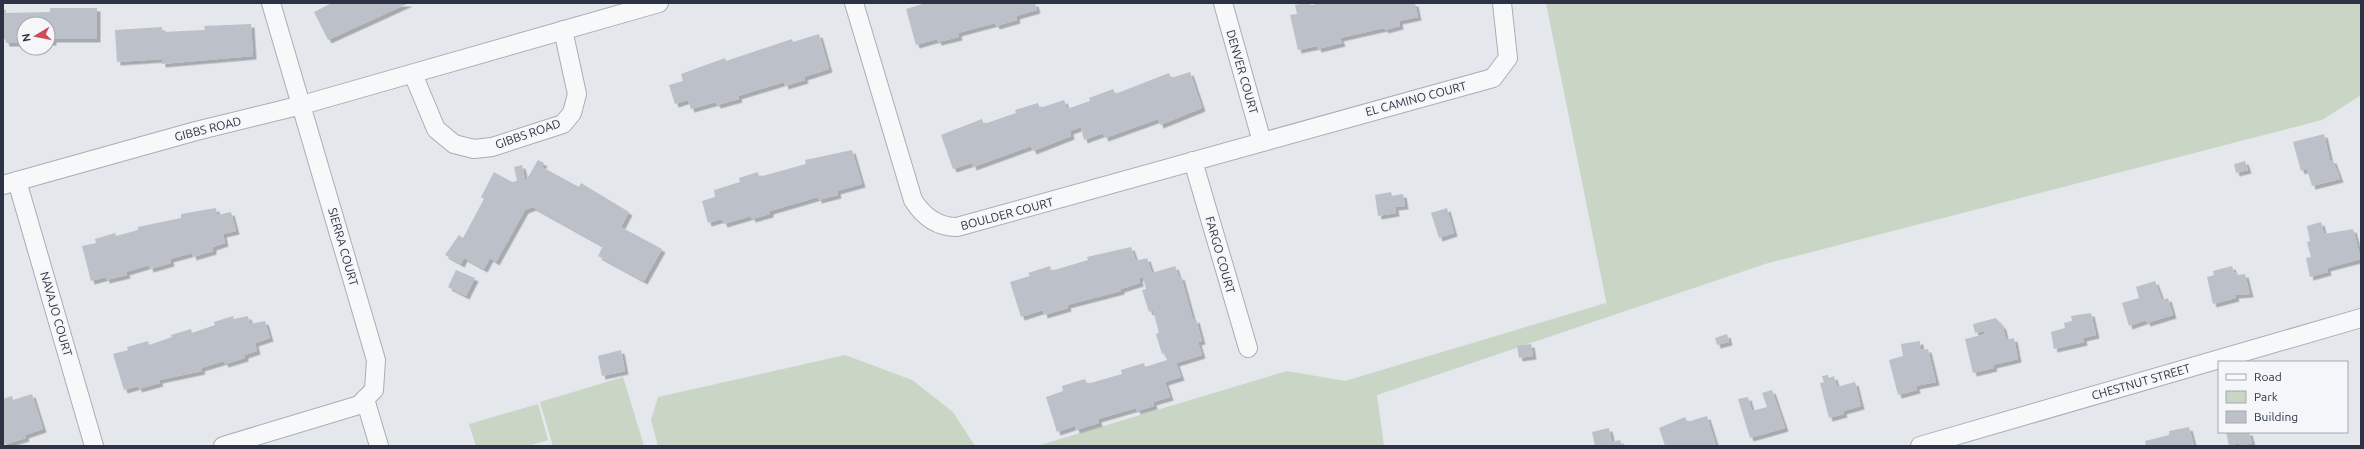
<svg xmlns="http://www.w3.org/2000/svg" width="2364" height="449" font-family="Ubuntu,sans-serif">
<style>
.green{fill:#c9d5c5}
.building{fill:#bbc0c9;filter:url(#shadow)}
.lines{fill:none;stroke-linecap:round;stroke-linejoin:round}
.minor-casing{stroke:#a9adb6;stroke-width:20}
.minor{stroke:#f7f8fa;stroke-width:18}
.labels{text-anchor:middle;stroke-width:4;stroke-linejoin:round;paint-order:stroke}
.street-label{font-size:12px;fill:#2b3344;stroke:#f4f6f9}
</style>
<defs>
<filter id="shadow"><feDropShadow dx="3.5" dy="3.5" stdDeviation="0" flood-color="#0004"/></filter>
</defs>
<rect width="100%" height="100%" fill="#e4e7ec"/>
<g class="green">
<polygon points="1546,3 2361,3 2361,95 2322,120 1765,264 1377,395 1384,446 1037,446 1287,371 1345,381 1606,303 1607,306"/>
<polygon points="845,355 912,380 953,412 975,446 658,446 651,420 658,397"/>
<polygon points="623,377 644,446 553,446 540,402"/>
<polygon points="538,404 548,440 528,446 476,446 469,424"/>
</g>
<g class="building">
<polygon points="332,3 409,3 328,40 314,12"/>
<polygon points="926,3 1035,3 1037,10 1016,16 1017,20 996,26 995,23 958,33 959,37 938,42 937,39 916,45 906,9"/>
<polygon points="1306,3 1312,5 1320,3 1415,3 1418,17 1399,21 1400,26 1385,30 1384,28 1340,38 1342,43 1318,49 1317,46 1298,50 1290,15 1297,14 1295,5"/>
<polygon points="50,8 97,8 97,39 53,39 53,42 48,42 48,24 24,24 24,43 6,43 5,39 3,39 3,10 6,10 6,13 50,12"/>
<polygon points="251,24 253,56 162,64 162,59 117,62 115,30 162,27 162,32 205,30 204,26"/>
<polygon points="819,34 829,69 804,77 805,80 785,86 784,82 738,96 739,99 717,105 716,102 691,109 688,100 675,104 669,85 683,81 681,74 725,58 726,61 792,39 793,42"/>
<polygon points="1190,72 1202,108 1160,125 1158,119 1105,138 1103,133 1084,140 1081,127 1070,131 1071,136 1033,151 1031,146 973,167 972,163 953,169 941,135 982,119 984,124 1016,113 1015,110 1038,103 1040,108 1064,100 1067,109 1090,101 1089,98 1113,89 1115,94 1169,73 1171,78"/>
<polygon points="2324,134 2330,160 2333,160 2340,179 2312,186 2307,169 2301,171 2293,142"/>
<polygon points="852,150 862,184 837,191 838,195 818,200 818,197 770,211 770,214 752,219 751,216 724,224 722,219 708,223 702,201 715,197 714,190 740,182 739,178 758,172 759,177 806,164 805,160"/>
<polygon points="538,160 544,163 542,167 579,187 581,183 629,212 621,227 662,249 644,281 598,256 603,246 533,207 525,210 496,262 490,258 484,269 464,258 461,264 445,255 459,235 463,238 484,199 481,197 494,172 512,182 517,181 514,167 522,165 525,179 527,179"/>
<polygon points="2245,161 2248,170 2236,173 2234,164"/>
<polygon points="1391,192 1392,196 1403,194 1405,206 1395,207 1396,213 1378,216 1375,195"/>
<polygon points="216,208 217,215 231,212 236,231 223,234 225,243 213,247 213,251 193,257 192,253 170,259 171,263 150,269 149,265 126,272 127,275 106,280 106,277 91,281 82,246 96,243 95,239 115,233 116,236 138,230 138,227 181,218 181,214"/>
<polygon points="1447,208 1454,233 1439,238 1431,213"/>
<polygon points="2321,222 2324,234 2353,229 2361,259 2327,268 2328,272 2310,277 2306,258 2311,257 2307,242 2310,241 2307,226"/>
<polygon points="1131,247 1136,261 1147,258 1152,273 1175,266 1179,277 1181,276 1193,320 1196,319 1202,341 1198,342 1202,355 1176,363 1181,377 1165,382 1170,397 1153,402 1154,406 1137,411 1136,408 1098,419 1099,423 1076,430 1075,426 1057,432 1046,397 1063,391 1062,386 1085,379 1087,384 1122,374 1121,370 1144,363 1145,367 1167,360 1165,353 1162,354 1156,334 1159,333 1153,310 1149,312 1142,290 1146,289 1143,277 1139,278 1140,283 1121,289 1121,291 1067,305 1068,308 1044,315 1043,310 1021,317 1010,282 1030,276 1028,273 1050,266 1051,271 1088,260 1087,257"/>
<polygon points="2232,266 2234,273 2237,272 2238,275 2245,274 2250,294 2235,295 2236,298 2213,304 2207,277 2214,275 2213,271"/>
<polygon points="456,270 475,278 466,296 448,287"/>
<polygon points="2155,281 2162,300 2168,298 2173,315 2147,323 2146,320 2129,326 2122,303 2139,298 2136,287"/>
<polygon points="2091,313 2096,335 2083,338 2084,342 2054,349 2051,332 2065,328 2064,323 2072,321 2071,316"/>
<polygon points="233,316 234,319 248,316 250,324 265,321 270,338 255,343 257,351 245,355 245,358 225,364 224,361 201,368 202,371 159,380 160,383 138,389 138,386 124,390 113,354 128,350 127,347 148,341 149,345 172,337 171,335 191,329 192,333 215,325 214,322"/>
<polygon points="1996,318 2003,327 2006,340 2014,338 2018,359 1993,365 1994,368 1973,373 1965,339 1985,334 1984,331 1975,333 1973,324"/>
<polygon points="1727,334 1729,342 1717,345 1715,338"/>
<polygon points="1920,341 1921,350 1928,349 1936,382 1916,386 1917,390 1898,395 1889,360 1903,356 1901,344"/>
<polygon points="1531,344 1533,356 1519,358 1517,346"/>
<polygon points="621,350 625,371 602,376 598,356"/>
<polygon points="1828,375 1829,378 1834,376 1837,387 1855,382 1861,406 1843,411 1844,414 1829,418 1820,383 1824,382 1822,376"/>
<polygon points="1772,390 1785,428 1750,438 1738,399 1748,397 1752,411 1767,407 1762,393"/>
<polygon points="32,394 43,429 25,435 26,438 3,445 3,399 12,396 13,400"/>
<polygon points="1707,416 1716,445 1665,446 1659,428 1685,417 1687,422"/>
<polygon points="2189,427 2194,446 2146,446 2145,441 2169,435 2169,431"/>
<polygon points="1609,428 1612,442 1620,440 1622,446 1595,446 1592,432"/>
<polygon points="2226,432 2249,432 2252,443 2241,446 2239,443 2229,446"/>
</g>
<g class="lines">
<g class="minor-casing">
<g id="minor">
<path d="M 854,3 L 913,200 C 923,216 937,227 957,227 L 1493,78 L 1508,58 L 1502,3"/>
<polyline points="1223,3 1262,142"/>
<polyline points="413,74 436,129 454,144 474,149 492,147 563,124 572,113 577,94 563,30"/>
<polyline points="1193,161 1248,348"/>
<polyline points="17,181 94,446"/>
<polyline points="3,185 196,131 302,105 659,3"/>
<polyline points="365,399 379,446"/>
<polyline points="223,446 359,405 374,390 376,360 271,3"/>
<polyline points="1920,446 2361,318"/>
</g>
</g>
<use href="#minor" class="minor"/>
</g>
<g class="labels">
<g class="street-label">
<text transform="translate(1242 72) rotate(74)" y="4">DENVER COURT</text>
<text transform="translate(1416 99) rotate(-15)" y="4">EL CAMINO COURT</text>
<text transform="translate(208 129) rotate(-14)" y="4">GIBBS ROAD</text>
<text transform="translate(528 134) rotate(-19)" y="4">GIBBS ROAD</text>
<text transform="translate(1007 214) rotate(-15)" y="4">BOULDER COURT</text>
<text transform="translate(343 247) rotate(74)" y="4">SIERRA COURT</text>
<text transform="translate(1220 255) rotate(74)" y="4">FARGO COURT</text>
<text transform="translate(56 314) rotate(74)" y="4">NAVAJO COURT</text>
<text transform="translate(2141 382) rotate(-16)" y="4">CHESTNUT STREET</text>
</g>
</g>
<rect width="2364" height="449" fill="none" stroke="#2b3344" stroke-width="8"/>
<rect x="2218" y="361" width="130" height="72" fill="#f4f6f9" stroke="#a4a8b1"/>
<rect x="2226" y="374" width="20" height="6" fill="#f7f8fa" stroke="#a4a8b1"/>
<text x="2254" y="381" font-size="12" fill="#2b3344">Road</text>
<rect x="2226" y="391" width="20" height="12" fill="#c9d5c5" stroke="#a4a8b1"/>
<text x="2254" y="401" font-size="12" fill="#2b3344">Park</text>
<rect x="2226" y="411" width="20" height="12" fill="#bbc0c9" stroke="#a4a8b1"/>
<text x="2254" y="421" font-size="12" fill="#2b3344">Building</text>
<g transform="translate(36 36) rotate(260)"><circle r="19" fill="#f4f6f9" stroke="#a4a8b1"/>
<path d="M0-3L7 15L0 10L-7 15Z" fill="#ce4c5a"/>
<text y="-6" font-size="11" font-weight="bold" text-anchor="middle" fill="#2b3344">N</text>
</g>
</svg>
